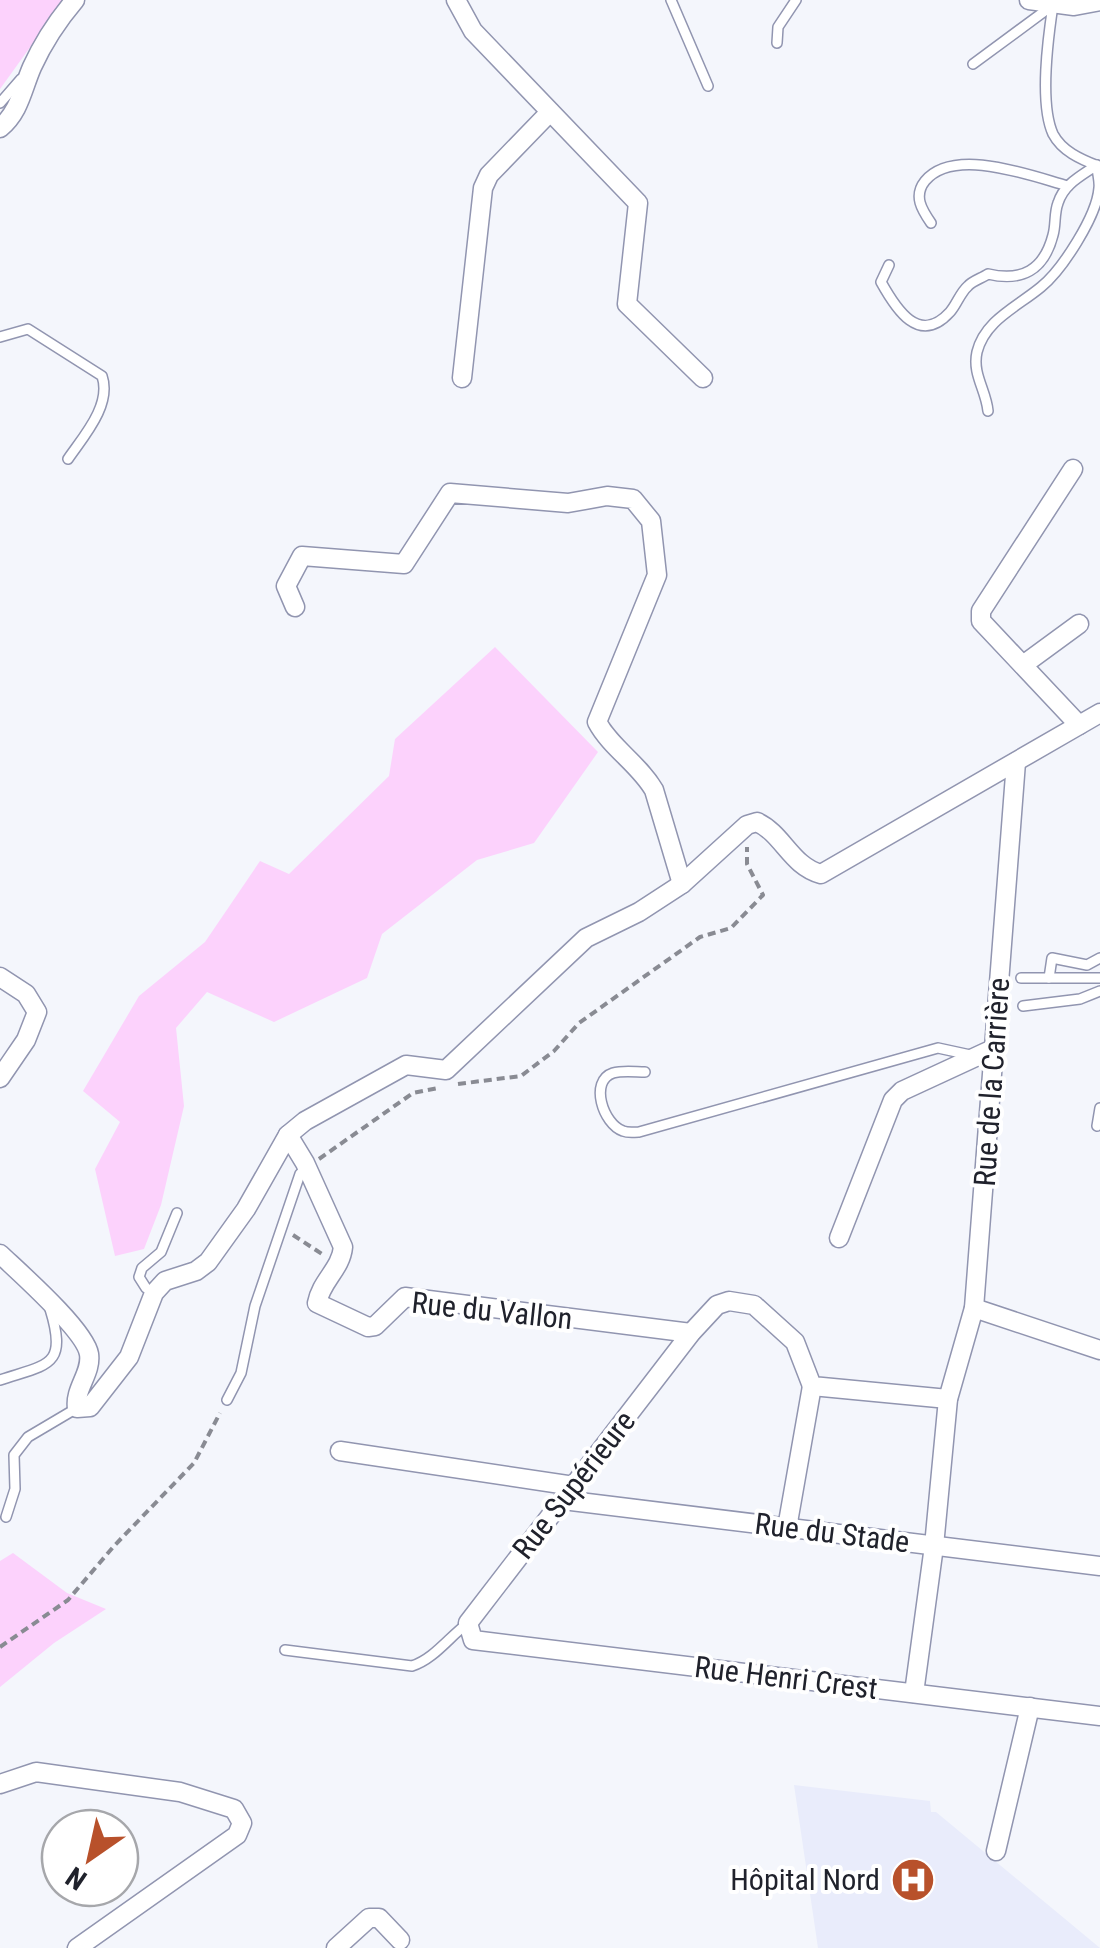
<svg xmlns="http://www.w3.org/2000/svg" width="1100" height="1948" font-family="'Roboto Condensed',sans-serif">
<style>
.built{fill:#e9ecfb}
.green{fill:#fcd2fc}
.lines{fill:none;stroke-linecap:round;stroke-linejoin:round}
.lane-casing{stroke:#9195b0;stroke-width:12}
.street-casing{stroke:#9195b0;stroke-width:21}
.path{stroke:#898b93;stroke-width:4;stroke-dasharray:8 5;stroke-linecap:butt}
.lane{stroke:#fff;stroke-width:9}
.street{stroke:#fff;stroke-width:18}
.labels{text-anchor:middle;stroke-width:8;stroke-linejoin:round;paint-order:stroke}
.street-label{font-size:30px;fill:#20222c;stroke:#fff}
.poi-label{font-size:30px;fill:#20222c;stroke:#fff;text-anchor:end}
</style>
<rect width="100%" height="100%" fill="#f4f6fc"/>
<polygon class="built" points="794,1785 930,1801 931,1812 936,1812 1100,1948 818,1948"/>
<g class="green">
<polygon points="0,0 64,0 0,89"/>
<polygon points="495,647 598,752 534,843 477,860 382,934 367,978 274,1022 207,992 176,1028 184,1106 161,1205 144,1249 115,1256 95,1169 120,1122 83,1091 139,996 205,942 260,861 289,874 389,776 395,739"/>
<polygon points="13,1553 67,1593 106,1609 54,1643 0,1687 0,1561"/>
</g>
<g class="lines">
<g class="lane-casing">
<g id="lane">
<polyline points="671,0 708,86"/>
<polyline points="777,43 778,27 796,0"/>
<path d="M 973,64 L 1053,5 C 1048,38 1039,103 1053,134 C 1062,151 1080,159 1098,166"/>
<polyline points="0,103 21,79"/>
<path d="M 931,223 C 922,210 913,196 925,181 C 954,146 1031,176 1068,186"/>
<path d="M 889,265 L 881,282 C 896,309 919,346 950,312 C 957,304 960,293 968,286 C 972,281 982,278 988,274 C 1022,282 1044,270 1053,235 C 1056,225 1054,213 1058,203 C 1064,184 1081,176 1097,165 C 1097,173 1100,181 1099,188 C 1097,216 1062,270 1041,287 C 1017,307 985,320 977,352 C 972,374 986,390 988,411"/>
<path d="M 0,337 L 28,329 L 102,376 C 112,405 83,437 68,459"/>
<polyline points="1021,978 1100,978"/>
<polyline points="1049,978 1052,958 1087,965 1100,958"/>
<polyline points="1023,1006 1080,999 1100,991"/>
<path d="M 645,1072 C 636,1072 623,1070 613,1073 C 589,1081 603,1124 623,1131 C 628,1133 633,1132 639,1132 L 938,1048 L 975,1056"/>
<polyline points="1097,1126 1100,1108"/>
<polyline points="154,1293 146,1288 139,1277 142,1268 161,1252 177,1213"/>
<path d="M 0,1380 C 48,1364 68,1367 50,1309"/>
<polyline points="227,1400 241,1373 255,1306 300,1174 306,1168"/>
<polyline points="6,1517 15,1489 14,1455 28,1437 77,1408"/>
<path d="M 285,1650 L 412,1666 C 434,1659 449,1637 468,1623"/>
</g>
</g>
<g class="street-casing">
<g id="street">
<polyline points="456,0 473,31 638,203 627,304 703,378"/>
<polyline points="1029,0 1074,6 1100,1"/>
<path d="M 0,128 C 20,111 22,90 32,67 C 43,43 58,20 75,0"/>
<polyline points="462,378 483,188 489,175 550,112"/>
<polyline points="1073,469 981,611 981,621 1079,725"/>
<path d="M 295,607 L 286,586 L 302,556 L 404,564 L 450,493 L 568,503 L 607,496 L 633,499 L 651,521 L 657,575 L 597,722 C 611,748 639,764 654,790 L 682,884"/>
<polyline points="1023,665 1079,624"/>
<polyline points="0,977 26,994 37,1012 26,1040 0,1078"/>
<path d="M 288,1135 L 305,1163 L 343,1247 C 341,1269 321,1281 317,1303 L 368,1327 L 375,1326 L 405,1297 L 691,1333"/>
<polyline points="839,1238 893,1100 902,1091 995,1048"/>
<path d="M 0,1254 C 20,1273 85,1330 89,1354 C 92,1373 74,1389 77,1408 L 90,1407 L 129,1357 L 154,1293 L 165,1281 L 196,1271 L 208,1262 L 246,1209 L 288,1135 L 305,1121 L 406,1065 L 446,1070 L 586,938 L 639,912 L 682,884 L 747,825 L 757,822 C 783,834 791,866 821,874 L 1100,713"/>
<polyline points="974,1308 1100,1350"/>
<polyline points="948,1399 812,1386 795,1342 754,1305 729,1301 717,1305 691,1333 468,1623 473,1640 1100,1716"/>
<polyline points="340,1451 574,1486"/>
<polyline points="563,1500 1100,1566"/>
<polyline points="787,1528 812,1386"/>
<polyline points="914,1693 934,1546 948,1399 974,1308 1016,762"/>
<polyline points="0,1784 36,1772 180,1792 234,1809 242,1823 237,1835 77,1948"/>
<polyline points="996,1851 1030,1707"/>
<polyline points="336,1948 369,1918 379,1918 400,1940"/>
</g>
</g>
<g class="path">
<polyline points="458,1084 521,1076 554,1051 579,1023 700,937 731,928 763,895 747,864 747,847"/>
<polyline points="319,1159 413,1093 438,1088"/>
<polyline points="293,1235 322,1254"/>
<polyline points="0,1647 68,1600 114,1546 194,1463 220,1413"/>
</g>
<use href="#lane" class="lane"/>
<use href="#street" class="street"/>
</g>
<defs>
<g id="hospital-disc" transform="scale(2.25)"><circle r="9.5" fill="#b8512b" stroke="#fff"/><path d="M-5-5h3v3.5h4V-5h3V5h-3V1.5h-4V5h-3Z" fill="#fff"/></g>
</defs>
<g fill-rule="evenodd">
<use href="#hospital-disc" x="913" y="1880"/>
</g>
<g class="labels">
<g class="street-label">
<text transform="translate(992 1082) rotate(-86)" y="10">Rue de la Carrière</text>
<text transform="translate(492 1311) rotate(6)" y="10">Rue du Vallon</text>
<text transform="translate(574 1485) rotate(-52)" y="10">Rue Supérieure</text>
<text transform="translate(832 1533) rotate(7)" y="10">Rue du Stade</text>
<text transform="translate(786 1678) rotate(7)" y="10">Rue Henri Crest</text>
</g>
<g class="poi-label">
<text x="880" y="1890">Hôpital Nord</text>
</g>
</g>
<g transform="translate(90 1858) rotate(214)"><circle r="48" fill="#ffffff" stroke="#a6a7ab" stroke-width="2.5"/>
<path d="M0-8L18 38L0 25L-18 38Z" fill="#b8512b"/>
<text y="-15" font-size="28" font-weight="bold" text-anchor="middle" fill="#20222c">N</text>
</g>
</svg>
